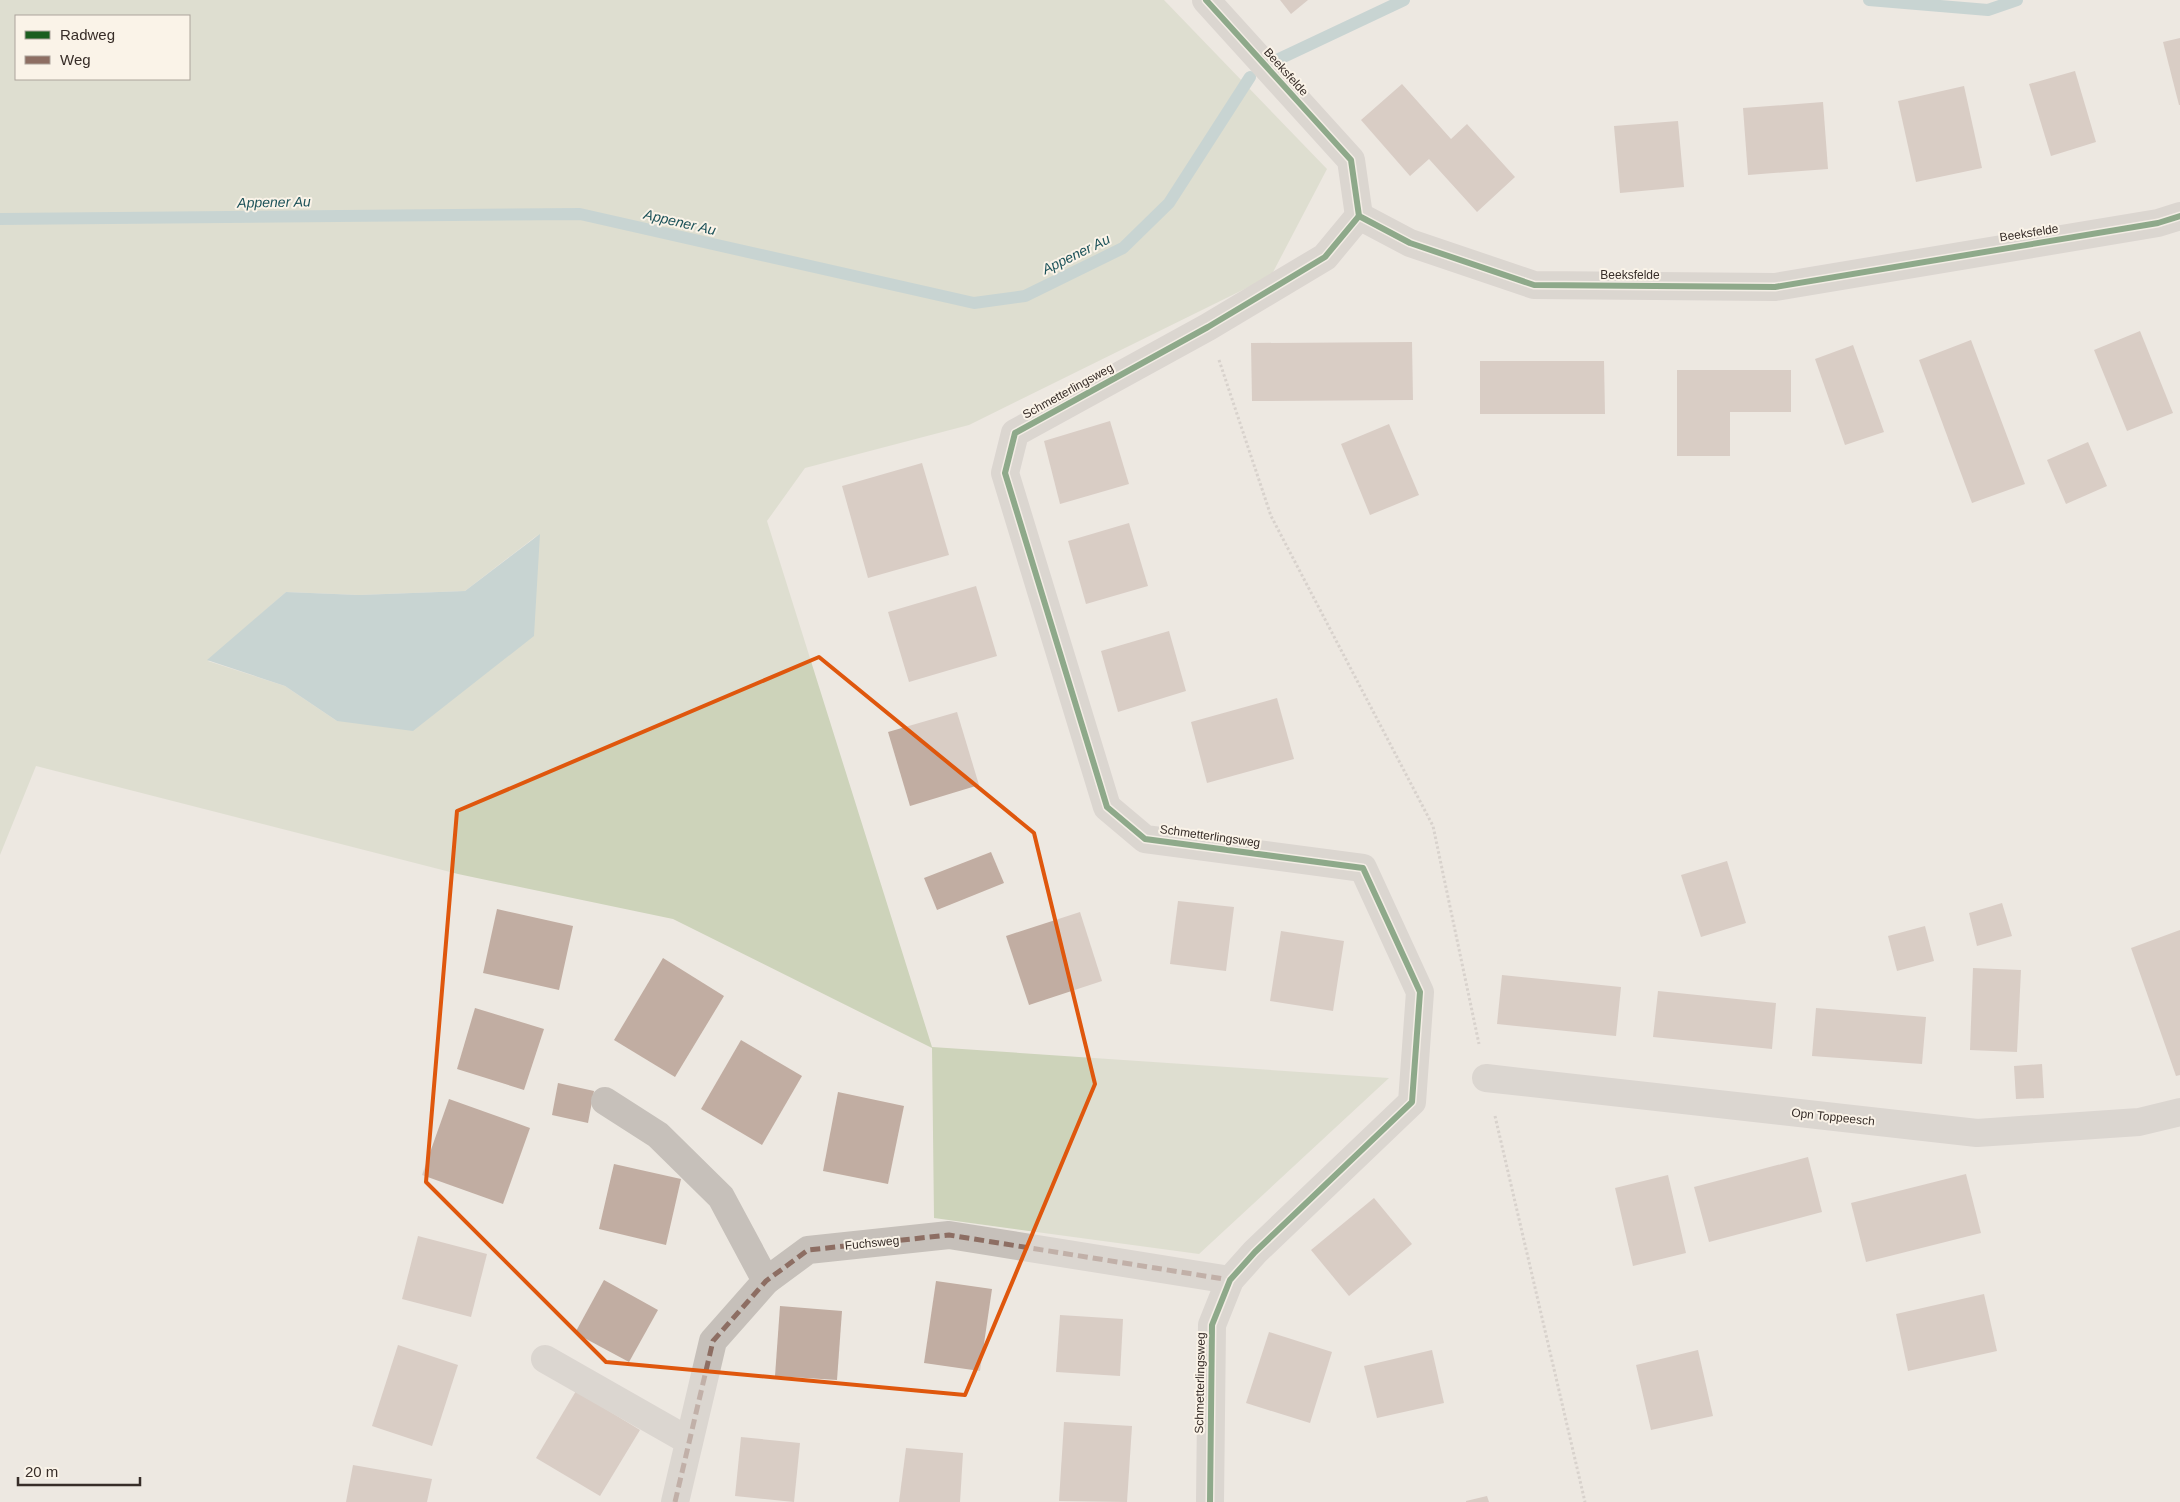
<svg xmlns="http://www.w3.org/2000/svg" width="2180" height="1502" font-family="Helvetica,sans-serif">
<style>
.green{fill:#cdd3ba;fill-rule:evenodd}
.water{fill:#9cbdbf}
.lines{fill:none;stroke-linecap:round;stroke-linejoin:round}
.stream{stroke:#9cbdbf;stroke-width:12}
.building{fill:#c1ada2}
.path{stroke:#bfb8b2;stroke-width:3;stroke-dasharray:2.5 2.5;stroke-linecap:butt}
.minor{stroke:#c6c0ba;stroke-width:28}
.quiet{stroke:#8d6e63;stroke-width:5;stroke-dasharray:10 5;stroke-linecap:butt}
.cycleway-casing{stroke:#faf3e8;stroke-width:9}
.cycleway{stroke:#1b5e20;stroke-width:6}
.marked{fill:none;stroke:#df570d;stroke-width:4;stroke-linejoin:round}
.labels{text-anchor:middle;stroke-width:4;stroke-linejoin:round;paint-order:stroke}
.street-label{font-size:12px;fill:#372d28;stroke:#faf3e8}
.water-label{font-size:14px;font-style:italic;fill:#1c5259;stroke:#faf3e8}
</style>
<rect width="100%" height="100%" fill="#ede8e1"/>
<path class="green" d="M 0,0 L 1164,0 L 1327,169 L 1271,276 L 969,425 L 805,468 L 767,521 L 932,1047 L 1389,1078 L 1199,1254 L 934,1218 L 932,1048 L 673,919 L 458,874 L 36,766 L 0,855 ZM 16,16 L 189,16 L 189,79 L 16,79 ZM 539,534 L 337,721 L 285,686 L 208,661 L 286,592 L 359,595 L 465,591 Z"/>
<polygon class="water" points="540,534 534,636 413,731 337,721 285,686 207,660 286,592 359,595 465,591"/>
<g class="lines">
<g class="stream">
<polyline points="1869,0 1988,10 2017,0"/>
<polyline points="1279,59 1404,0"/>
<polyline points="0,219 580,214 974,303 1025,296 1123,248 1169,203 1250,77"/>
</g>
</g>
<g class="building">
<polygon points="1280,0 1308,0 1291,14"/>
<polygon points="2180,38 2180,105 2179,105 2163,42"/>
<polygon points="2075,71 2096,142 2051,156 2029,84"/>
<polygon points="1402,84 1451,139 1467,124 1515,177 1477,212 1429,159 1410,176 1361,120"/>
<polygon points="1964,86 1982,168 1916,182 1898,101"/>
<polygon points="1823,102 1828,169 1748,175 1743,108"/>
<polygon points="1678,121 1684,187 1620,193 1614,126"/>
<polygon points="2140,331 2173,413 2127,431 2094,350"/>
<polygon points="1971,340 2025,484 1972,503 1919,360"/>
<polygon points="1412,342 1413,400 1252,401 1251,343"/>
<polygon points="1853,345 1884,432 1845,445 1815,359"/>
<polygon points="1480,361 1604,361 1605,414 1480,414"/>
<polygon points="1677,370 1791,370 1791,412 1730,412 1730,456 1677,456"/>
<polygon points="1110,421 1129,484 1060,504 1044,441"/>
<polygon points="1389,424 1419,495 1370,515 1341,444"/>
<polygon points="2088,442 2107,486 2066,504 2047,460"/>
<polygon points="922,463 949,555 868,578 842,486"/>
<polygon points="1129,523 1148,586 1086,604 1068,541"/>
<polygon points="976,586 997,656 909,682 888,612"/>
<polygon points="1169,631 1186,691 1118,712 1101,651"/>
<polygon points="1277,698 1294,759 1207,783 1191,722"/>
<polygon points="957,712 979,785 910,806 888,732"/>
<polygon points="991,852 1004,883 937,910 924,878"/>
<polygon points="1727,861 1746,923 1701,937 1681,875"/>
<polygon points="1178,901 1234,907 1226,971 1170,964"/>
<polygon points="2002,903 2012,936 1977,946 1969,913"/>
<polygon points="497,909 573,926 559,990 483,973"/>
<polygon points="1080,912 1102,981 1029,1005 1006,936"/>
<polygon points="1925,926 1934,961 1897,971 1888,936"/>
<polygon points="2180,930 2180,1075 2176,1076 2131,948"/>
<polygon points="1281,931 1344,941 1333,1011 1270,1001"/>
<polygon points="663,958 724,996 675,1077 614,1040"/>
<polygon points="1973,968 2021,970 2017,1052 1970,1050"/>
<polygon points="1502,975 1621,987 1616,1036 1497,1024"/>
<polygon points="1658,991 1776,1003 1772,1049 1653,1037"/>
<polygon points="475,1008 544,1029 524,1090 457,1069"/>
<polygon points="1816,1008 1926,1017 1922,1064 1812,1056"/>
<polygon points="741,1040 802,1076 762,1145 701,1109"/>
<polygon points="2042,1064 2044,1098 2016,1099 2014,1066"/>
<polygon points="558,1083 594,1091 588,1123 552,1115"/>
<polygon points="838,1092 904,1106 888,1184 823,1171"/>
<polygon points="449,1099 530,1128 503,1204 422,1175"/>
<polygon points="1808,1157 1822,1212 1709,1242 1694,1187"/>
<polygon points="614,1164 681,1179 666,1245 599,1229"/>
<polygon points="1966,1174 1981,1233 1866,1262 1851,1203"/>
<polygon points="1668,1175 1686,1253 1633,1266 1615,1188"/>
<polygon points="1374,1198 1412,1244 1349,1296 1311,1250"/>
<polygon points="418,1236 487,1254 471,1317 402,1299"/>
<polygon points="604,1280 658,1310 629,1362 575,1333"/>
<polygon points="936,1281 992,1289 980,1371 924,1363"/>
<polygon points="1984,1294 1997,1351 1908,1371 1896,1314"/>
<polygon points="780,1306 842,1311 837,1380 775,1376"/>
<polygon points="1060,1315 1123,1319 1120,1376 1056,1372"/>
<polygon points="1269,1332 1332,1352 1310,1423 1246,1403"/>
<polygon points="398,1345 458,1365 432,1446 372,1426"/>
<polygon points="1432,1350 1444,1403 1377,1418 1364,1366"/>
<polygon points="1698,1350 1713,1416 1651,1430 1636,1365"/>
<polygon points="576,1391 640,1430 600,1496 536,1458"/>
<polygon points="1064,1422 1132,1426 1127,1502 1059,1501"/>
<polygon points="741,1437 800,1443 794,1502 735,1496"/>
<polygon points="906,1448 963,1453 960,1502 899,1502"/>
<polygon points="353,1465 432,1479 427,1502 346,1502"/>
<polygon points="1487,1496 1489,1502 1466,1502 1466,1501"/>
</g>
<g class="lines">
<g class="path">
<polyline points="1219,360 1271,516 1433,826 1479,1044"/>
<polyline points="1495,1116 1585,1502"/>
</g>
<g class="minor">
<polyline points="1206,0 1351,160 1359,216"/>
<polyline points="1359,216 1410,243 1534,285 1775,287 2158,223 2180,216"/>
<polyline points="1486,1078 1977,1133 2139,1122 2180,1112"/>
<polyline points="605,1101 658,1135 721,1197 766,1281"/>
<polyline points="545,1359 689,1441"/>
<polyline points="675,1502 713,1341 766,1281 808,1250 949,1235 1230,1280"/>
<polyline points="1210,1502 1212,1325 1230,1280 1255,1252 1412,1102 1420,992 1363,868 1145,839 1107,807 1005,473 1015,433 1208,327 1325,257 1359,216"/>
</g>
<polyline class="quiet" points="675,1502 713,1341 766,1281 808,1250 949,1235 1230,1280"/>
<g class="cycleway-casing">
<g id="cycleway">
<polyline points="1206,0 1351,160 1359,216"/>
<polyline points="1359,216 1410,243 1534,285 1775,287 2158,223 2180,216"/>
<polyline points="1210,1502 1212,1325 1230,1280 1255,1252 1412,1102 1420,992 1363,868 1145,839 1107,807 1005,473 1015,433 1208,327 1325,257 1359,216"/>
</g>
</g>
<use href="#cycleway" class="cycleway"/>
</g>
<path d="M0 0H2180V1502H0ZM 819,657 L 1034,833 L 1095,1084 L 965,1395 L 606,1362 L 426,1182 L 457,811 Z" fill="#ede8e1" fill-opacity=".55" fill-rule="evenodd"/>
<path class="marked" d="M 819,657 L 1034,833 L 1095,1084 L 965,1395 L 606,1362 L 426,1182 L 457,811 Z"/>
<g class="labels">
<g class="street-label">
<text transform="translate(1286 72) rotate(48)" y="4">Beeksfelde</text>
<text transform="translate(2029 233) rotate(-9)" y="4">Beeksfelde</text>
<text x="1630" y="279">Beeksfelde</text>
<text transform="translate(1068 391) rotate(-29)" y="4">Schmetterlingsweg</text>
<text transform="translate(1210 836) rotate(8)" y="4">Schmetterlingsweg</text>
<text transform="translate(1833 1117) rotate(6)" y="4">Opn Toppeesch</text>
<text transform="translate(872 1243) rotate(-6)" y="4">Fuchsweg</text>
<text transform="translate(1200 1383) rotate(-89)" y="4">Schmetterlingsweg</text>
</g>
<g class="water-label">
<text transform="translate(274 202) rotate(-1)" y="5">Appener Au</text>
<text transform="translate(680 222) rotate(13)" y="5">Appener Au</text>
<text transform="translate(1076 254) rotate(-26)" y="5">Appener Au</text>
</g>
</g>
<rect x="15" y="15" width="175" height="65" fill="#faf3e8" stroke="#aca49b"/>
<rect x="25" y="31" width="25" height="8" fill="#1b5e20" stroke="#aca49b"/>
<text x="60" y="40" font-size="15" fill="#372d28">Radweg</text>
<rect x="25" y="56" width="25" height="8" fill="#8d6e63" stroke="#aca49b"/>
<text x="60" y="65" font-size="15" fill="#372d28">Weg</text>
<path d="M18 1477v8h122v-8" fill="none" stroke="#372d28" stroke-width="2.5"/>
<text x="25" y="1477" font-size="15" fill="#372d28" stroke="#faf3e8" stroke-width="4" paint-order="stroke">20 m</text>
</svg>
